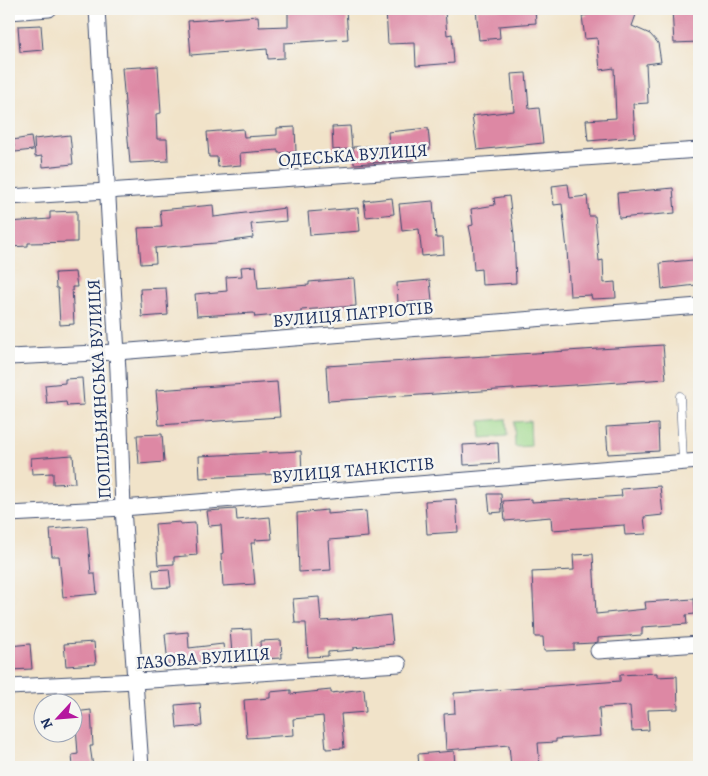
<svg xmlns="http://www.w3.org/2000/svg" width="708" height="776" font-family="Alegreya,serif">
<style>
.green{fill:#9fd98c;stroke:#5d8475}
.building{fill:#dd88a4}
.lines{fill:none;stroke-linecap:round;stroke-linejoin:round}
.service-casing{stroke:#3b4a6e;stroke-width:9}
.minor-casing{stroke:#3b4a6e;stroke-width:17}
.service{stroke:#fff;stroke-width:8}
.minor{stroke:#fff;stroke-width:15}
.labels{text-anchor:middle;stroke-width:5;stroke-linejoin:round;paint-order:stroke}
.street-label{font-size:18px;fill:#1b2f5e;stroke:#f6f6f2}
</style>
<rect width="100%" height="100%" fill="#f6f6f2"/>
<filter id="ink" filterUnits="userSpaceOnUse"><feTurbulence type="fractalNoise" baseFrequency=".02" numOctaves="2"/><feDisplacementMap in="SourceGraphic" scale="10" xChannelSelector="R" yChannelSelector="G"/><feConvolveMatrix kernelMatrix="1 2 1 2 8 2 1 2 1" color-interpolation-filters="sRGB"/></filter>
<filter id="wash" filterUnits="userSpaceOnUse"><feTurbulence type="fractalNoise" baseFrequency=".0096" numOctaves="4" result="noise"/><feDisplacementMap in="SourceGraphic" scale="20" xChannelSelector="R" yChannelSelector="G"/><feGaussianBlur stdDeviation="1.12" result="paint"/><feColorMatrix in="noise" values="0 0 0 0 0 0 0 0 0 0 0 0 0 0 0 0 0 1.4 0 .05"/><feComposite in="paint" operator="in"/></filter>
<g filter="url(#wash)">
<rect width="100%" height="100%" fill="#f1e3c9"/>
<g class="green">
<polygon points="506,419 507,436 481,438 480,421"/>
<polygon points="530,421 531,446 515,447 514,422"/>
</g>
<g id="blocks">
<g class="building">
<polygon points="288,9 346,9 348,39 284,43 284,58 268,59 267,49 191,55 188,21 258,16 259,27 288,26"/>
<polygon points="411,9 411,13 445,11 447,35 452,34 454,63 416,66 415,43 388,44 386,10"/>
<polygon points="476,9 535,9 536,23 499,26 500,38 479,40"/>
<polygon points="586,9 638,9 632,26 650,34 658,43 661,62 646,64 648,103 633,104 635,137 588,141 586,120 616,118 614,68 600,70 597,38 585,39 582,16 587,15"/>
<polygon points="672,9 699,9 699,42 674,43"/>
<polygon points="41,25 43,50 20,52 18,26"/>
<polygon points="158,66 161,113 156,114 157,139 167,139 168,161 130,163 122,68"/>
<polygon points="526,73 529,109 539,108 543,143 477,150 472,116 514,111 511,74"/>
<polygon points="350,126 352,149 333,150 332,127"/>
<polygon points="295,127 296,152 278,153 278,150 240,153 241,165 218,167 217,157 209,157 207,132 243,129 244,137 277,135 277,128"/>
<polygon points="428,128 430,149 411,151 412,160 354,164 353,147 389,145 388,132"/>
<polygon points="70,135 73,164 43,167 42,156 35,157 34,139"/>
<polygon points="31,137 33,150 15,152 13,140"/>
<polygon points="568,184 570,198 587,196 589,216 595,216 599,261 603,260 604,283 615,282 616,298 592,299 591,295 570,296 567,250 562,204 554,205 552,186"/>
<polygon points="673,188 675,213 619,218 617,193"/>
<polygon points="509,196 514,235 516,283 482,285 481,269 474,270 472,241 469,226 473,225 471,209 495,205 494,198"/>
<polygon points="392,198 394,214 366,217 364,201"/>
<polygon points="433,201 436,238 443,238 444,254 422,256 419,229 402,231 399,204"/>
<polygon points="213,205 214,217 285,208 286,221 251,224 253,238 216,243 155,248 156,263 141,264 138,228 162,227 160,210"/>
<polygon points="358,208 360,231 310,235 308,212"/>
<polygon points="77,211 77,242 28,243 28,246 9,247 9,222 50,219 50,212"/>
<polygon points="693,260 696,285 662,289 660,263"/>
<polygon points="256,266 258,289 309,285 309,282 354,278 356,306 301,310 301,313 255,317 254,313 197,316 195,294 227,291 226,277 242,276 241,267"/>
<polygon points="75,272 77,287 72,287 74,324 60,325 58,288 56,288 55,273"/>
<polygon points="430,280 432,301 398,303 397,283"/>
<polygon points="166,288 168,315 142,317 140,289"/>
<polygon points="663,345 666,379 328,401 326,366"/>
<polygon points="82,378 84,405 67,406 66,402 47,404 45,385 65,383 65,379"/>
<polygon points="277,382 280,417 159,425 156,390"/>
<polygon points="658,424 659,451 608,454 606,427"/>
<polygon points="162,434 164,462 139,464 137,435"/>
<polygon points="498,443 499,463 464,465 463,445"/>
<polygon points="301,451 302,473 200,478 199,456"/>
<polygon points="73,455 75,483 53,484 53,473 32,474 31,458"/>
<polygon points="660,486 663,515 644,517 646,534 625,535 624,525 552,530 551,517 505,521 503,501 532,499 532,502 622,496 621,489"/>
<polygon points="488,494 501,494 502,512 490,513"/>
<polygon points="456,499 458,532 427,534 425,501"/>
<polygon points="236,509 237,520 270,517 272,539 255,540 255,543 251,543 255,584 223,586 221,554 223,553 221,525 209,526 207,511"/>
<polygon points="327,510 327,514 366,511 368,537 329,540 331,570 299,572 297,513"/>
<polygon points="180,522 180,524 195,523 197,555 174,557 174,564 158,565 155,524"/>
<polygon points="87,526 91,574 95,574 97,594 63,597 59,556 52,556 50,529"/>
<polygon points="593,554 596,614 646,609 645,602 694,599 695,614 686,615 687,624 642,627 642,635 598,638 598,642 593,643 574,644 574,650 544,651 543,637 535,637 532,572 574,570 573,555"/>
<polygon points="169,569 171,587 154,588 152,570"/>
<polygon points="319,597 321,621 366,618 390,615 393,644 353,648 353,650 328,652 328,656 308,657 306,623 295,623 293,599"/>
<polygon points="251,629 252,652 232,653 230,630"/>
<polygon points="188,632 189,648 223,644 225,661 212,662 212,661 168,665 165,634"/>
<polygon points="281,640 282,658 261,659 260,641"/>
<polygon points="94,642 96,664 66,666 64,644"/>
<polygon points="30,644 32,669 9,670 9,646"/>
<polygon points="657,673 657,677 677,676 678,709 648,710 649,730 632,731 630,706 599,708 601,736 556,739 556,742 538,743 540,767 511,767 509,745 446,750 444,714 455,713 454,693 620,681 620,675"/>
<polygon points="364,689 366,712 341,714 344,748 326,749 323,716 293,719 294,735 247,738 244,700 270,698 270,692 291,690 291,694 331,690 331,693"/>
<polygon points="200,703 202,726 177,728 175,705"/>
<polygon points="91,710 93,746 90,746 93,767 73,767 72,755 78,754 75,712"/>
<polygon points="454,751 455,767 419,767 418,754"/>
</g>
</g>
</g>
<g filter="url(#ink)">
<use href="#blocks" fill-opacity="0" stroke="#3b4a6e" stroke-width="1"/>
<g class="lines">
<g class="service-casing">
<polyline id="service" points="680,396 683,462"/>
</g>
<g class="minor-casing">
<g id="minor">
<polyline points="97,9 118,371 123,508 141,767"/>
<polyline points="9,12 49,9"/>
<polyline points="9,197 107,191 699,150"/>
<polyline points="9,357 117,352 699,306"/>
<polyline points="9,514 123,508 699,461"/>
<polyline points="598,651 699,644"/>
<polyline points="9,687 136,681 399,664"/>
</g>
</g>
<use href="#service" class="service"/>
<use href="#minor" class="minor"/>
</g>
</g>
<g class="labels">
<g class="street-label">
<text transform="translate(353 155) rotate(-4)" y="6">ОДЕСЬКА ВУЛИЦЯ</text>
<text transform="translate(353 314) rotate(-5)" y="6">ВУЛИЦЯ ПАТРІОТІВ</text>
<text transform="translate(99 389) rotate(-93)" y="6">ПОПІЛЬНЯНСЬКА ВУЛИЦЯ</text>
<text transform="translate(353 470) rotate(-5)" y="6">ВУЛИЦЯ ТАНКІСТІВ</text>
<text transform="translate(203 658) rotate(-4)" y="6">ГАЗОВА ВУЛИЦЯ</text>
</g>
</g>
<rect width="708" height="776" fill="none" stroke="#f6f6f2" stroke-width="30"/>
<g transform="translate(58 718) rotate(244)"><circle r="24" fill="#f6f6f2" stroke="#9ea6b7"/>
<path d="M0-4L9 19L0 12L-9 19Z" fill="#b5179e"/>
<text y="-8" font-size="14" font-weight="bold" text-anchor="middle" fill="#1b2f5e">N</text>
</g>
</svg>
